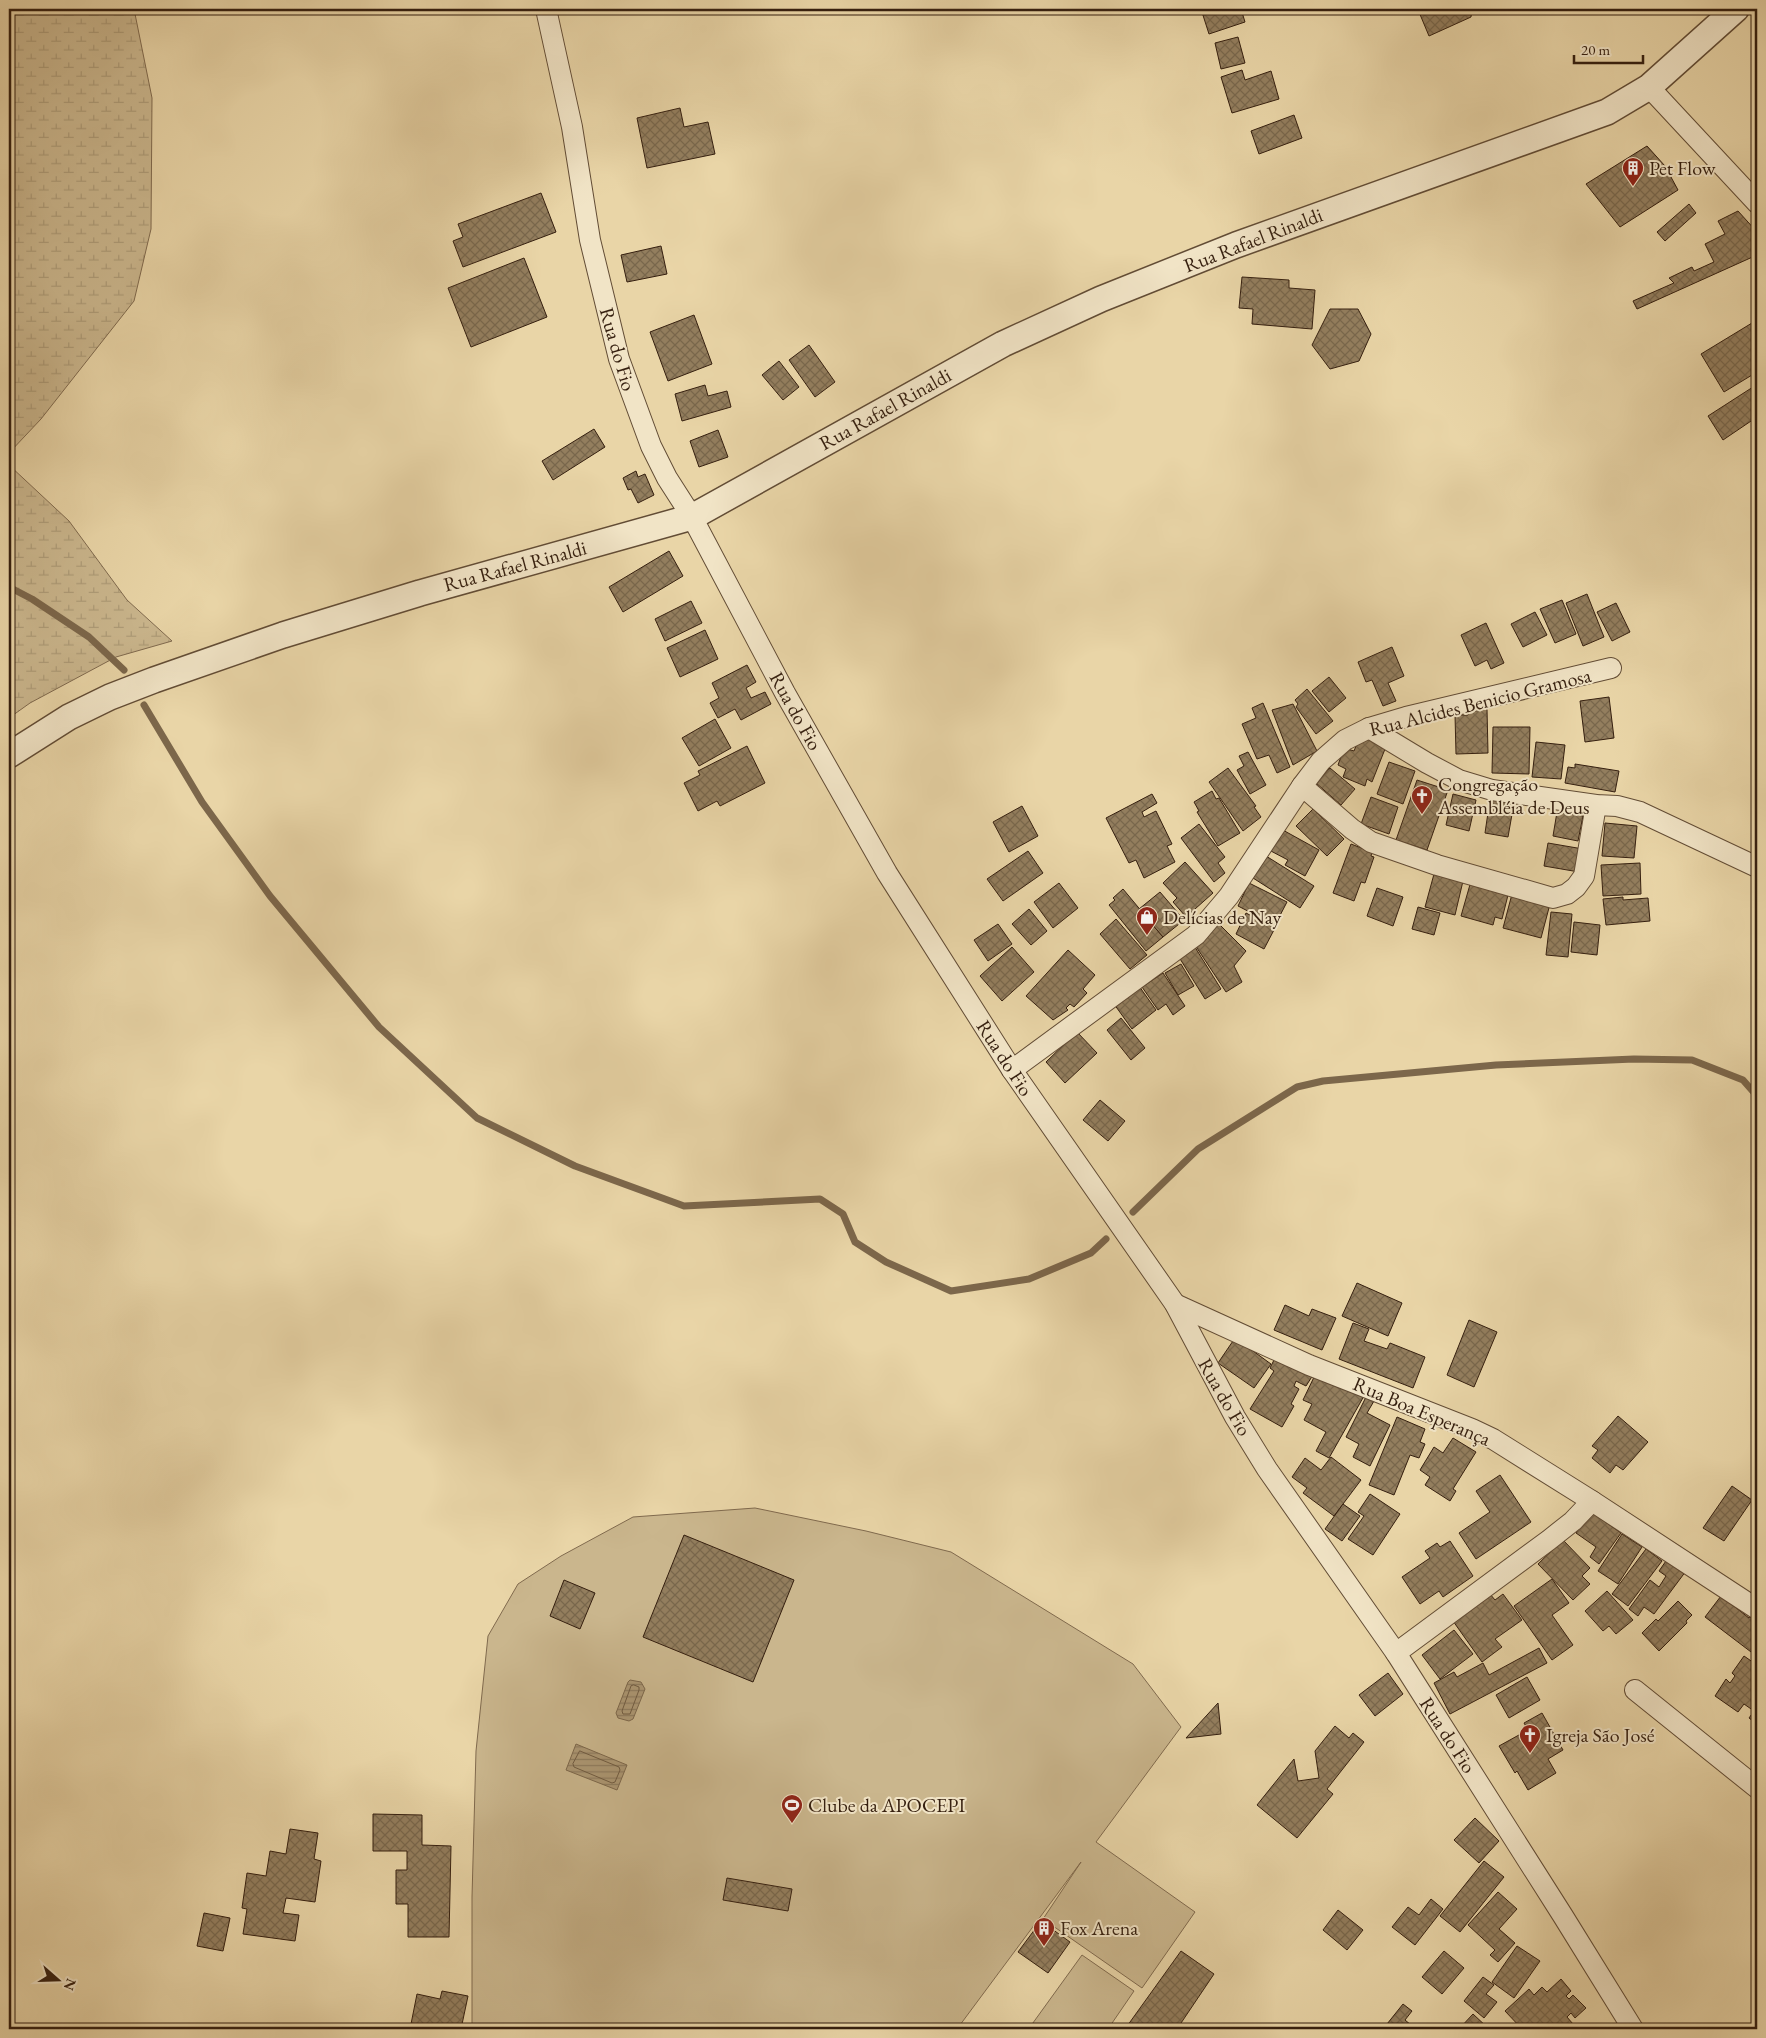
<svg xmlns="http://www.w3.org/2000/svg" width="1766" height="2038" font-family="'EB Garamond',serif">
<style>
.grass{fill:#cab68d;stroke:#806a4e}
.wetland{fill:url(#wetland-marsh);stroke:#806a4e}
.water{fill:url(#water-rules);stroke:#7c674b}
.lines{fill:none;stroke-linecap:round;stroke-linejoin:round}
.shore{stroke:#705b41;stroke-width:1}
.stream{stroke:#7c674b;stroke-width:7}
.building{fill:url(#building-cross-hatch);stroke:#351f0f}
.minor-casing{stroke:#624c35;stroke-width:22}
.tertiary-casing{stroke:#624c35;stroke-width:28}
.minor{stroke:#f1e4c6;stroke-width:20}
.tertiary{stroke:#f1e4c6;stroke-width:25}
.labels{text-anchor:middle;stroke-width:4;stroke-linejoin:round;paint-order:stroke}
.poi-label{font-size:20px;fill:#351f0f;stroke:#f1e4c6;text-anchor:start}
.street-label{font-size:20px;fill:#351f0f;stroke:#f1e4c6}
</style>
<defs>
<pattern id="wetland-marsh" width="20" height="14" patternUnits="userSpaceOnUse" patternTransform="scale(1.25)"><rect width="20" height="14" fill="#cab68d"/><path d="M1 5h8M5 5V1M11 12h8M15 12V8" fill="none" stroke="#ae9c78"/></pattern>
<pattern id="water-rules" width="6" height="5" patternUnits="userSpaceOnUse" patternTransform="scale(1.25)"><rect width="6" height="5" fill="#ac9773"/><path d="M0 2.5h6" fill="none" stroke="#8d7b5d"/></pattern>
<pattern id="building-cross-hatch" width="8" height="8" patternUnits="userSpaceOnUse" patternTransform="scale(1.25)"><rect width="8" height="8" fill="#937e5e"/><path d="M0 0l8 8M0 8l8-8" fill="none" stroke="#79674c"/></pattern>
</defs>
<rect width="100%" height="100%" fill="#e9d5a7"/>
<filter id="stains"><feTurbulence type="fractalNoise" baseFrequency=".004" numOctaves="4"/><feColorMatrix values="0 0 0 0 .2 0 0 0 0 .09 0 0 0 0 .02 0 0 0 .5 -.17"/></filter>
<radialGradient id="worn" r=".72"><stop offset=".6" stop-color="#630" stop-opacity="0"/><stop offset="1" stop-color="#630" stop-opacity=".3"/></radialGradient>
<g class="grass">
<polygon points="755,1508 866,1531 951,1552 1133,1664 1181,1727 1096,1842 1195,1912 1142,1988 1043,1919 1081,1862 957,2029 472,2029 472,1897 476,1751 488,1636 518,1584 561,1556 633,1517"/>
<polygon points="1082,1955 1134,1991 1108,2029 1033,2029 1030,2027"/>
</g>
<g class="wetland">
<polygon points="9,9 134,9 152,98 151,229 134,301 41,419 9,453"/>
<polygon points="9,465 69,521 127,600 172,641 116,657 30,703 9,718"/>
</g>
<g class="water">
<polygon points="630,1680 641,1682 645,1689 633,1719 629,1721 618,1718 616,1713 628,1682"/>
<polygon points="576,1744 627,1765 617,1790 566,1770"/>
</g>
<g class="lines">
<g class="shore">
<polygon points="634,1685 639,1687 639,1690 630,1714 623,1714 622,1711 631,1686"/>
<polygon points="580,1751 619,1767 620,1770 615,1782 612,1783 574,1767 573,1764"/>
</g>
<g class="stream">
<polyline points="9,587 32,599 89,637 124,670"/>
<polyline points="144,705 202,802 270,896 379,1027 477,1118 575,1166 684,1206 820,1199 843,1214 855,1242 886,1262 951,1291 1029,1279 1091,1253 1106,1239"/>
<polyline points="1133,1212 1198,1149 1297,1087 1323,1081 1496,1065 1634,1059 1692,1060 1743,1080 1757,1096"/>
</g>
</g>
<g class="building">
<polygon points="1201,9 1241,9 1245,22 1209,34"/>
<polygon points="1426,9 1472,9 1471,17 1429,36 1419,12"/>
<polygon points="1238,37 1245,63 1221,69 1215,43"/>
<polygon points="1242,70 1245,80 1271,71 1279,99 1232,113 1221,77"/>
<polygon points="680,108 684,127 708,122 715,154 647,168 637,118"/>
<polygon points="1294,115 1302,138 1259,154 1251,131"/>
<polygon points="1647,146 1665,166 1678,190 1620,227 1586,184"/>
<polygon points="541,193 556,232 463,267 453,241 463,237 458,224"/>
<polygon points="1689,204 1696,213 1665,241 1657,232"/>
<polygon points="1738,211 1757,232 1757,255 1637,309 1633,301 1674,283 1669,278 1692,267 1694,271 1714,262 1705,244 1725,234 1718,221"/>
<polygon points="661,246 667,274 627,282 621,255"/>
<polygon points="524,258 547,317 471,347 448,288"/>
<polygon points="1242,277 1289,280 1289,288 1315,290 1312,329 1252,324 1253,309 1239,308"/>
<polygon points="1330,309 1358,309 1371,334 1359,361 1330,369 1312,345"/>
<polygon points="694,315 712,364 668,381 650,332"/>
<polygon points="1752,323 1757,332 1757,372 1724,392 1701,354"/>
<polygon points="809,345 835,382 815,397 789,360"/>
<polygon points="779,361 799,387 783,400 762,375"/>
<polygon points="705,385 708,396 727,391 731,407 682,421 675,394"/>
<polygon points="1753,387 1757,394 1757,417 1723,440 1708,416"/>
<polygon points="594,429 605,447 553,480 542,461"/>
<polygon points="718,430 728,457 699,467 690,441"/>
<polygon points="636,471 638,477 645,474 654,495 638,503 631,489 628,490 623,478"/>
<polygon points="669,551 683,576 623,612 609,587"/>
<polygon points="1587,594 1604,637 1583,646 1566,603"/>
<polygon points="1562,600 1576,634 1555,643 1540,609"/>
<polygon points="691,601 702,623 665,641 655,619"/>
<polygon points="1616,603 1630,632 1612,641 1597,612"/>
<polygon points="1535,612 1547,635 1523,647 1511,624"/>
<polygon points="1486,623 1504,663 1491,669 1487,660 1475,666 1461,635"/>
<polygon points="705,630 718,659 680,677 667,648"/>
<polygon points="1392,647 1404,676 1388,683 1396,701 1383,706 1372,680 1366,682 1358,662"/>
<polygon points="747,665 756,682 746,688 751,698 765,692 771,704 741,720 735,709 718,718 710,703 719,698 712,683"/>
<polygon points="1329,677 1346,698 1329,712 1312,691"/>
<polygon points="1307,689 1333,721 1316,734 1296,707 1298,704 1295,700"/>
<polygon points="1609,697 1614,738 1585,742 1580,701"/>
<polygon points="1263,703 1290,767 1277,773 1269,755 1257,759 1242,724 1256,718 1252,708"/>
<polygon points="1293,704 1317,751 1293,765 1272,710"/>
<polygon points="1468,709 1487,709 1488,753 1456,754 1455,715 1468,715"/>
<polygon points="715,719 731,748 699,766 682,738"/>
<polygon points="1493,727 1530,727 1529,774 1492,773"/>
<polygon points="1364,736 1387,744 1372,782 1367,779 1365,786 1343,777 1346,769 1338,765 1344,748 1354,751 1358,741"/>
<polygon points="1536,742 1565,745 1561,779 1532,777"/>
<polygon points="747,746 765,783 720,806 717,801 698,811 684,783 700,775 698,771"/>
<polygon points="1248,752 1266,785 1250,794 1237,770 1244,766 1239,756"/>
<polygon points="1389,762 1415,771 1403,804 1377,794"/>
<polygon points="1575,764 1619,771 1615,792 1565,783 1568,767 1575,768"/>
<polygon points="1228,768 1256,806 1254,807 1261,817 1243,831 1209,782"/>
<polygon points="1330,768 1355,789 1341,805 1316,783"/>
<polygon points="1417,780 1448,790 1427,850 1396,840"/>
<polygon points="1212,791 1216,799 1219,798 1240,833 1218,846 1197,812 1199,811 1194,802"/>
<polygon points="1152,794 1157,803 1142,812 1144,817 1156,811 1172,844 1167,846 1175,862 1144,878 1136,860 1129,863 1106,818"/>
<polygon points="1453,794 1476,800 1469,831 1446,825"/>
<polygon points="1371,797 1398,807 1389,834 1361,824"/>
<polygon points="1490,799 1514,803 1508,837 1485,833"/>
<polygon points="1022,806 1038,836 1009,852 993,822"/>
<polygon points="1313,809 1344,839 1327,856 1296,826"/>
<polygon points="1557,812 1583,816 1578,841 1553,836"/>
<polygon points="1605,823 1637,826 1634,858 1602,856"/>
<polygon points="1199,824 1225,857 1218,863 1225,873 1214,882 1181,838"/>
<polygon points="1281,829 1319,850 1305,876 1285,865 1288,860 1269,850"/>
<polygon points="1548,843 1583,849 1579,872 1544,866"/>
<polygon points="1351,844 1372,852 1371,856 1374,857 1365,883 1361,882 1354,901 1333,893"/>
<polygon points="1028,851 1043,873 1003,901 987,879"/>
<polygon points="1266,856 1314,886 1300,908 1253,878"/>
<polygon points="1185,862 1213,893 1186,917 1173,902 1177,898 1163,883"/>
<polygon points="1640,863 1641,894 1603,896 1601,865"/>
<polygon points="1434,874 1463,881 1455,915 1425,907"/>
<polygon points="1471,881 1509,891 1502,919 1495,917 1493,925 1461,916"/>
<polygon points="1059,883 1078,908 1053,928 1034,902"/>
<polygon points="1249,883 1287,902 1275,925 1238,906"/>
<polygon points="1377,888 1403,897 1393,926 1367,916"/>
<polygon points="1123,889 1163,937 1146,951 1109,905 1115,900 1113,898"/>
<polygon points="1160,892 1184,920 1163,937 1139,909"/>
<polygon points="1512,894 1550,904 1541,938 1503,928"/>
<polygon points="1623,897 1623,900 1648,898 1650,921 1606,925 1603,899"/>
<polygon points="1418,907 1440,913 1434,935 1412,929"/>
<polygon points="1029,909 1047,931 1031,945 1012,924"/>
<polygon points="1551,912 1572,914 1568,957 1546,955"/>
<polygon points="1246,913 1275,928 1264,949 1236,934"/>
<polygon points="1116,919 1147,955 1130,969 1100,934"/>
<polygon points="1217,922 1246,951 1234,966 1242,982 1226,992 1193,942"/>
<polygon points="1574,922 1600,925 1597,955 1571,952"/>
<polygon points="998,924 1012,944 988,961 974,940"/>
<polygon points="1193,944 1221,989 1205,999 1177,954"/>
<polygon points="1012,947 1034,972 1002,1001 980,976"/>
<polygon points="1068,950 1095,975 1083,989 1087,993 1074,1007 1070,1004 1066,1008 1068,1010 1053,1020 1026,996"/>
<polygon points="1181,964 1194,986 1178,995 1165,973"/>
<polygon points="1163,973 1185,1006 1173,1015 1166,1004 1158,1010 1142,987"/>
<polygon points="1139,986 1156,1010 1132,1029 1114,1004"/>
<polygon points="1121,1018 1145,1048 1131,1060 1107,1030"/>
<polygon points="1077,1032 1097,1053 1065,1083 1046,1062"/>
<polygon points="1100,1100 1125,1121 1108,1141 1083,1120"/>
<polygon points="1357,1283 1402,1303 1388,1336 1342,1316"/>
<polygon points="1285,1305 1309,1316 1312,1309 1336,1318 1322,1350 1274,1330"/>
<polygon points="1469,1320 1497,1332 1474,1387 1447,1375"/>
<polygon points="1353,1323 1369,1329 1364,1341 1387,1349 1390,1343 1425,1357 1413,1388 1339,1359"/>
<polygon points="1235,1338 1271,1364 1254,1388 1218,1363"/>
<polygon points="1275,1358 1313,1375 1306,1386 1296,1381 1294,1386 1299,1389 1291,1404 1294,1406 1282,1427 1250,1409 1274,1371 1270,1368"/>
<polygon points="1316,1373 1364,1396 1329,1458 1316,1451 1326,1432 1304,1420 1312,1404 1303,1400"/>
<polygon points="1366,1397 1374,1401 1367,1413 1390,1425 1370,1466 1353,1457 1359,1444 1346,1437"/>
<polygon points="1618,1416 1648,1442 1623,1470 1616,1465 1610,1473 1592,1458 1598,1450 1592,1446"/>
<polygon points="1397,1417 1425,1429 1420,1442 1425,1444 1419,1458 1410,1455 1394,1495 1369,1485"/>
<polygon points="1453,1438 1476,1452 1453,1489 1456,1491 1450,1501 1425,1485 1430,1477 1420,1470 1434,1447 1443,1453"/>
<polygon points="1331,1457 1361,1480 1334,1516 1303,1493 1307,1488 1292,1477 1305,1458 1321,1470"/>
<polygon points="1500,1475 1531,1522 1476,1559 1459,1533 1490,1512 1476,1491"/>
<polygon points="1732,1486 1752,1500 1724,1541 1703,1528"/>
<polygon points="1370,1494 1400,1514 1373,1555 1348,1539 1364,1516 1358,1512"/>
<polygon points="1343,1504 1360,1516 1342,1541 1325,1529"/>
<polygon points="1590,1511 1621,1533 1599,1564 1590,1557 1596,1547 1576,1533"/>
<polygon points="1622,1534 1642,1547 1618,1584 1598,1571"/>
<polygon points="684,1535 794,1580 753,1682 643,1637"/>
<polygon points="1563,1540 1590,1568 1582,1576 1590,1584 1573,1600 1538,1564"/>
<polygon points="1450,1541 1473,1576 1443,1597 1439,1591 1420,1604 1402,1577 1430,1558 1425,1551 1437,1543 1440,1547"/>
<polygon points="1646,1549 1662,1561 1628,1606 1612,1594"/>
<polygon points="1668,1558 1686,1571 1654,1614 1644,1607 1638,1616 1629,1609 1650,1580 1659,1587 1666,1576 1659,1571"/>
<polygon points="1552,1579 1569,1603 1552,1615 1573,1645 1552,1660 1514,1606"/>
<polygon points="564,1580 595,1593 580,1629 550,1616"/>
<polygon points="1607,1591 1633,1620 1616,1634 1609,1626 1603,1631 1585,1611"/>
<polygon points="1490,1594 1495,1600 1503,1594 1522,1620 1495,1639 1502,1647 1482,1662 1453,1621"/>
<polygon points="1721,1596 1749,1618 1753,1612 1757,1615 1757,1653 1755,1655 1705,1617"/>
<polygon points="1678,1601 1692,1615 1686,1621 1687,1623 1659,1651 1642,1633 1656,1619 1658,1621"/>
<polygon points="1454,1630 1473,1654 1440,1679 1422,1655"/>
<polygon points="1539,1648 1547,1663 1450,1714 1434,1683 1454,1672 1457,1677 1483,1663 1489,1675"/>
<polygon points="1744,1656 1757,1665 1757,1724 1749,1718 1754,1711 1744,1704 1738,1712 1715,1696 1726,1679 1730,1683 1735,1676 1732,1673"/>
<polygon points="1388,1673 1403,1694 1375,1716 1359,1695"/>
<polygon points="1527,1677 1540,1700 1509,1718 1496,1695"/>
<polygon points="1218,1703 1221,1734 1186,1738"/>
<polygon points="1542,1713 1563,1750 1548,1759 1556,1773 1528,1790 1517,1771 1515,1773 1499,1746 1528,1730 1524,1723"/>
<polygon points="1335,1726 1349,1738 1353,1733 1364,1742 1327,1789 1333,1794 1297,1838 1257,1805 1294,1759 1298,1781 1319,1778 1315,1751"/>
<polygon points="373,1814 422,1815 422,1845 451,1846 449,1937 408,1937 408,1904 396,1904 396,1870 407,1870 407,1851 373,1851"/>
<polygon points="1475,1818 1499,1841 1479,1863 1454,1840"/>
<polygon points="290,1829 318,1833 314,1859 321,1861 315,1902 286,1898 283,1913 299,1915 295,1941 243,1934 247,1909 242,1908 247,1873 266,1876 270,1851 286,1854"/>
<polygon points="1484,1861 1504,1877 1460,1932 1440,1916"/>
<polygon points="727,1878 792,1889 788,1911 723,1900"/>
<polygon points="1498,1892 1517,1909 1499,1929 1515,1943 1498,1962 1490,1955 1495,1950 1468,1925"/>
<polygon points="1431,1899 1443,1909 1415,1945 1392,1927 1408,1907 1419,1915"/>
<polygon points="1338,1910 1363,1930 1347,1950 1323,1930"/>
<polygon points="204,1913 230,1918 223,1951 197,1946"/>
<polygon points="1041,1921 1070,1942 1048,1973 1018,1952"/>
<polygon points="1517,1946 1540,1961 1514,1998 1492,1982"/>
<polygon points="1181,1951 1214,1974 1177,2029 1125,2029"/>
<polygon points="1444,1951 1464,1968 1442,1994 1422,1977"/>
<polygon points="1483,1977 1494,1985 1486,1994 1497,2002 1484,2018 1464,2001"/>
<polygon points="1561,1979 1571,1991 1566,1996 1569,1999 1573,1995 1586,2008 1575,2018 1571,2013 1567,2017 1573,2024 1567,2029 1522,2029 1505,2011 1529,1989 1534,1995 1542,1987 1547,1992"/>
<polygon points="442,1991 468,1996 461,2029 410,2029 417,1994 440,1999"/>
<polygon points="1403,2004 1412,2011 1405,2020 1411,2025 1407,2029 1383,2029"/>
<polygon points="1473,2014 1488,2028 1487,2029 1459,2029"/>
</g>
<g class="lines">
<g class="minor-casing">
<g id="minor">
<polyline points="546,9 572,127 590,240 619,359 651,446 667,478 692,517 785,693 887,873 1012,1070 1175,1304 1235,1417 1267,1469 1396,1653 1563,1916 1633,2029"/>
<polyline points="1649,87 1757,203"/>
<polyline points="1369,728 1427,763 1459,780 1492,790 1596,805 1617,806 1640,812 1757,867"/>
<polyline points="1302,786 1352,829 1371,842 1437,865 1553,898 1567,894 1576,887 1584,876 1596,805"/>
<polyline points="1012,1070 1196,935 1229,896 1302,786 1321,761 1345,740 1369,728 1406,717 1611,668"/>
<polyline points="1175,1304 1309,1365 1472,1429 1493,1439 1592,1501 1757,1609"/>
<polyline points="1396,1653 1549,1540 1573,1521 1592,1501"/>
<polyline points="1635,1690 1757,1788"/>
</g>
</g>
<g class="tertiary-casing">
<polyline id="tertiary" points="9,755 69,717 110,697 154,680 283,635 420,593 692,517 1003,344 1101,299 1236,245 1607,112 1649,87 1736,9"/>
</g>
<use href="#minor" class="minor"/>
<use href="#tertiary" class="tertiary"/>
</g>
<defs>
<g id="building-pin" transform="scale(1.125)"><path d="M0 17L-7.5 6A9.5 9.5 0 1 1 7.5 6Z" fill="#8f2418" stroke="#f1e4c6"/><path d="M-4-6H4V6H1V3H-1V6H-4ZM-2.5-4.3h1.7v1.8h-1.7ZM.8-4.3h1.7v1.8H.8ZM-2.5-1h1.7V.8h-1.7ZM.8-1h1.7V.8H.8Z" fill="#fff"/></g>
<g id="church-pin" transform="scale(1.125)"><path d="M0 17L-7.5 6A9.5 9.5 0 1 1 7.5 6Z" fill="#8f2418" stroke="#f1e4c6"/><path d="M-1.2-6h2.4v3.5h3.3v2.4h-3.3V6h-2.4V-.1h-3.3v-2.4h3.3Z" fill="#fff"/></g>
<g id="shop-pin" transform="scale(1.125)"><path d="M0 17L-7.5 6A9.5 9.5 0 1 1 7.5 6Z" fill="#8f2418" stroke="#f1e4c6"/><path d="M-5-2.5h2.3a2.7 3.5 0 0 1 5.4 0H5L5.5 6h-11ZM-1.5-2.5h3a1.5 2.3 0 0 0-3 0Z" fill="#fff"/></g>
<g id="stadium-pin" transform="scale(1.125)"><path d="M0 17L-7.5 6A9.5 9.5 0 1 1 7.5 6Z" fill="#8f2418" stroke="#f1e4c6"/><path d="M0-5a6.5 5 0 1 0 0 10a6.5 5 0 1 0 0-10ZM-3.5-1.8h7v3.6h-7Z" fill="#fff"/></g>
</defs>
<g fill-rule="evenodd">
<use href="#building-pin" x="1633" y="168"/>
<use href="#church-pin" x="1422" y="796"/>
<use href="#shop-pin" x="1147" y="917"/>
<use href="#church-pin" x="1530" y="1735"/>
<use href="#stadium-pin" x="792" y="1805"/>
<use href="#building-pin" x="1044" y="1928"/>
</g>
<g class="labels">
<g class="poi-label">
<text x="1649" y="175">Pet Flow</text>
<text x="1438" y="791">Congregação<tspan x="1438" dy="23">Assembléia de Deus</tspan></text>
<text x="1163" y="924">Delícias de Nay</text>
<text x="1546" y="1742">Igreja São José</text>
<text x="808" y="1812">Clube da APOCEPI</text>
<text x="1060" y="1935">Fox Arena</text>
</g>
<g class="street-label">
<text transform="translate(1253 240) rotate(-21)" y="7">Rua Rafael Rinaldi</text>
<text transform="translate(618 349) rotate(74)" y="7">Rua do Fio</text>
<text transform="translate(885 409) rotate(-29)" y="7">Rua Rafael Rinaldi</text>
<text transform="translate(515 566) rotate(-15)" y="7">Rua Rafael Rinaldi</text>
<text transform="translate(1480 702) rotate(-14)" y="7">Rua Alcides Benicio Gramosa</text>
<text transform="translate(796 711) rotate(61)" y="7">Rua do Fio</text>
<text transform="translate(1005 1058) rotate(57)" y="7">Rua do Fio</text>
<text transform="translate(1225 1397) rotate(60)" y="7">Rua do Fio</text>
<text transform="translate(1422 1411) rotate(23)" y="7">Rua Boa Esperança</text>
<text transform="translate(1448 1735) rotate(57)" y="7">Rua do Fio</text>
</g>
</g>
<rect width="1766" height="2038" fill="none" stroke="#e9d5a7" stroke-width="30"/>
<rect x="10" y="10" width="1746" height="2018" fill="none" stroke="#351f0f" stroke-width="2.5"/>
<rect x="15" y="15" width="1736" height="2008" fill="none" stroke="#351f0f"/>
<g transform="translate(58 1980) rotate(110)" stroke="#f1e4c6" stroke-width="4" paint-order="stroke">
<path d="M0-4L9 19L0 12L-9 19Z" fill="#351f0f"/>
<text y="-8" font-size="14" font-weight="bold" text-anchor="middle" fill="#351f0f">N</text>
</g>
<path d="M1574 55v8h69v-8" fill="none" stroke="#351f0f" stroke-width="2.5"/>
<text x="1581" y="55" font-size="15" fill="#351f0f" stroke="#f1e4c6" stroke-width="4" paint-order="stroke">20 m</text>
<rect width="100%" height="100%" filter="url(#stains)"/>
<rect width="100%" height="100%" fill="url(#worn)"/>
</svg>
